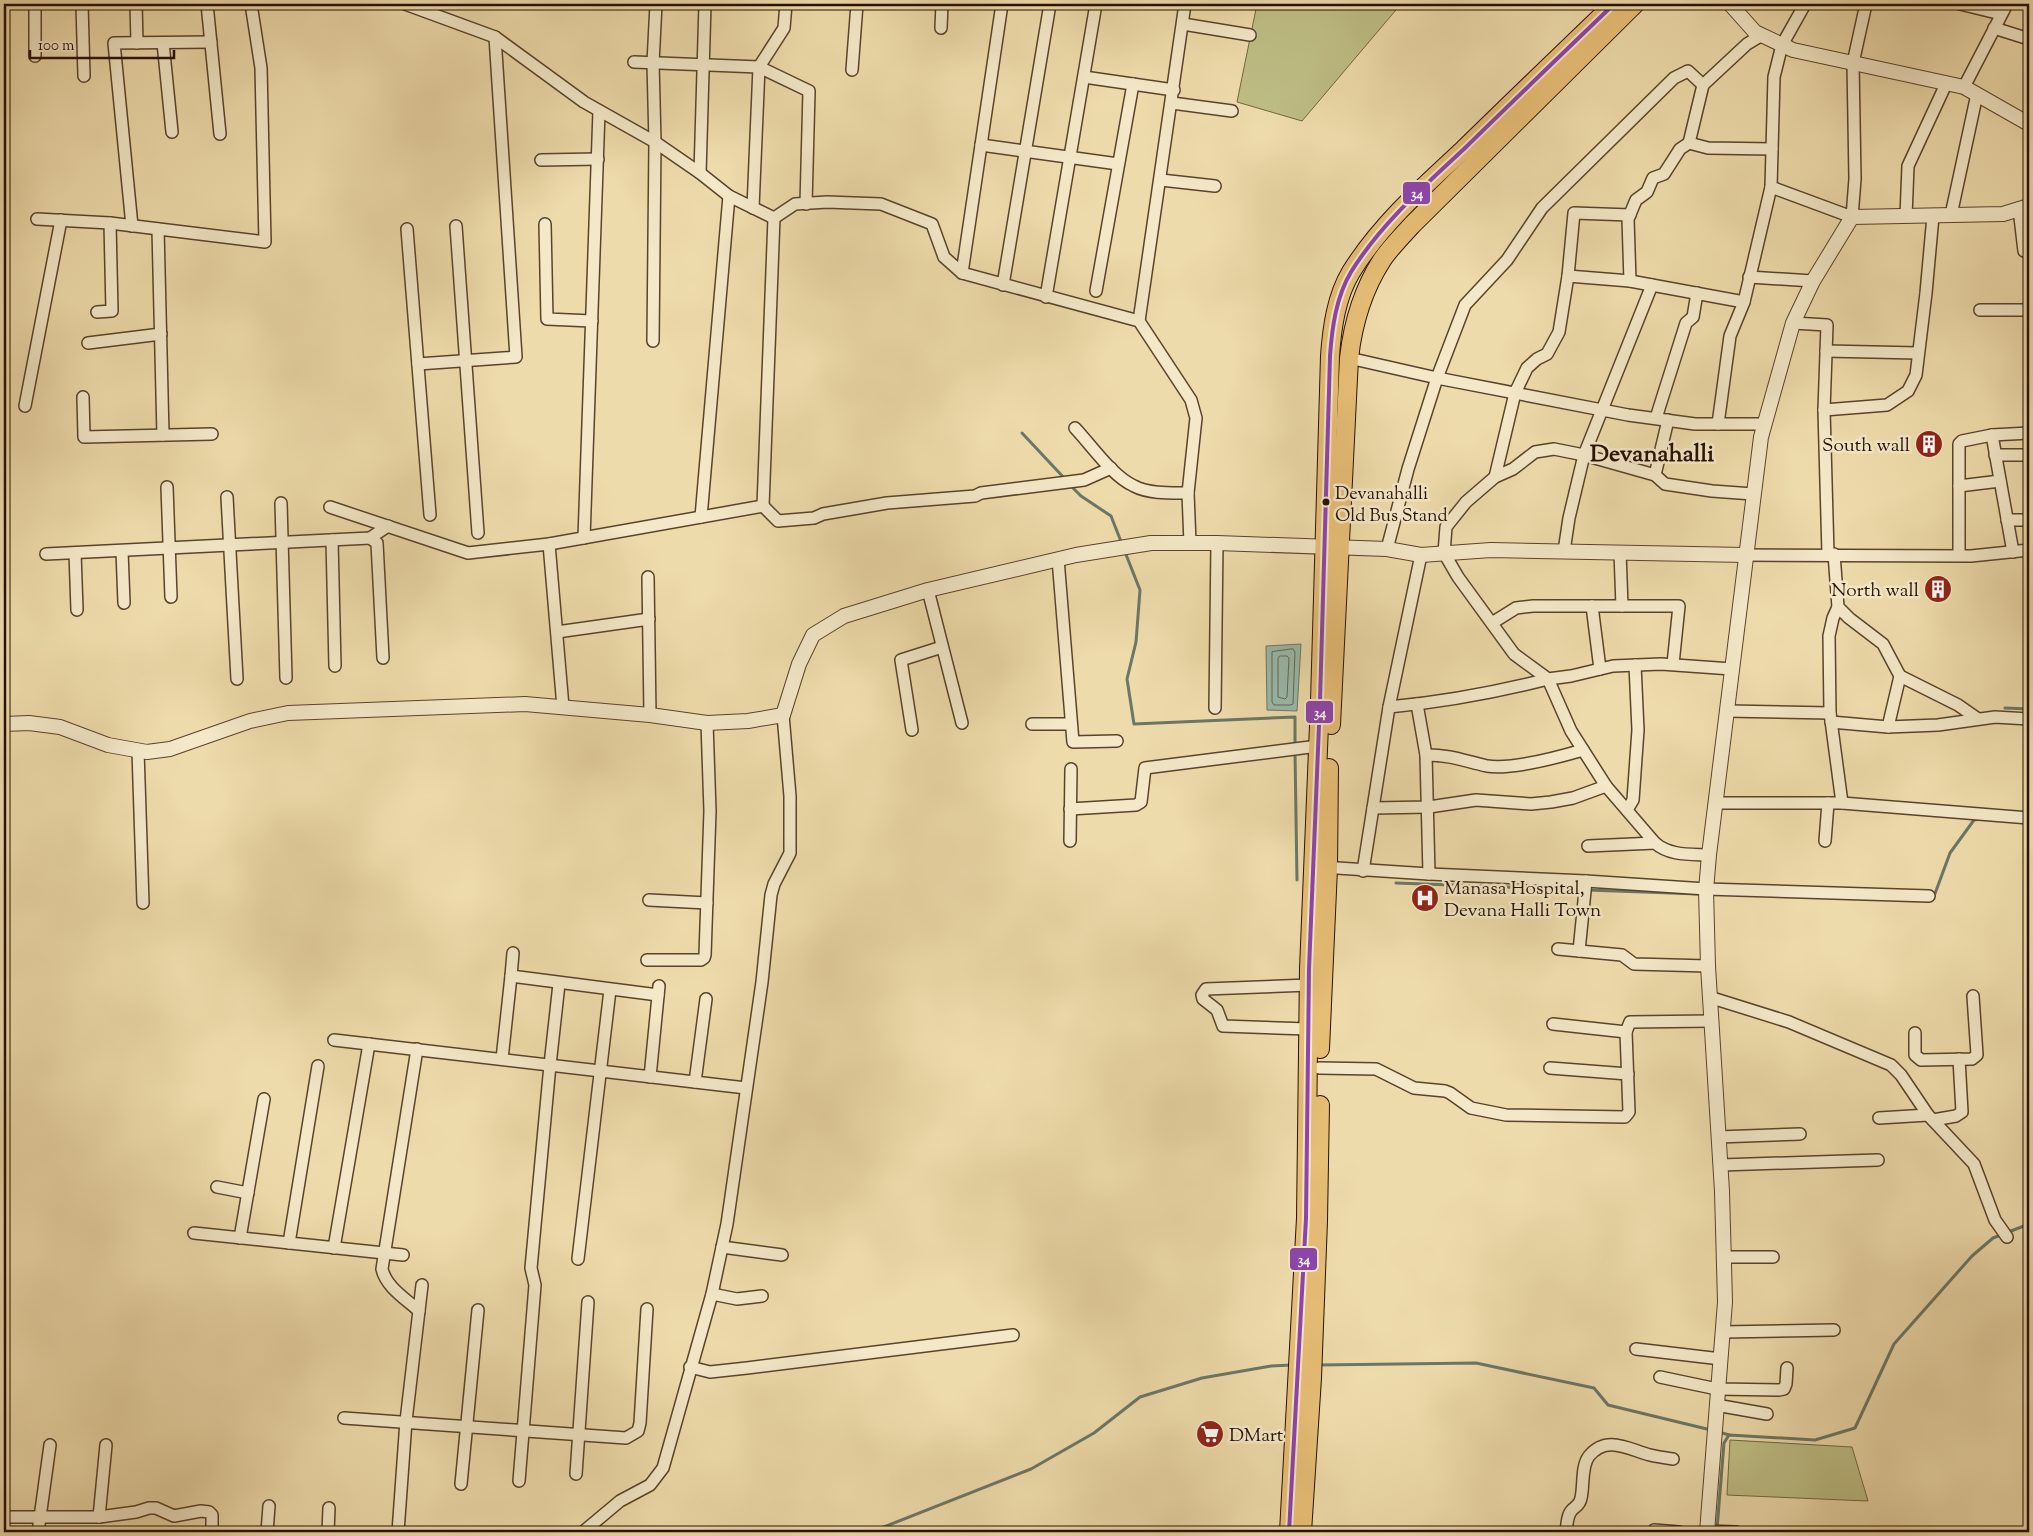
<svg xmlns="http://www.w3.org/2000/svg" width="2033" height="1536" font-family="'Sorts Mill Goudy',serif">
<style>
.green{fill:#bebe85;stroke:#726742}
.water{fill:#99bbac;stroke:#6b7767}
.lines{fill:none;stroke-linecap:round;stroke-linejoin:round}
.shore{stroke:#606656;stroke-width:1}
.stream{stroke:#6b7767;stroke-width:3}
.minor-casing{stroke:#59432b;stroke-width:14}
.tertiary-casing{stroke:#59432b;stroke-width:16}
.primary-casing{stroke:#271000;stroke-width:20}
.minor{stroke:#f4e8c8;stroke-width:11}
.tertiary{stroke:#f4e8c8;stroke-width:14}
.primary{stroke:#e7be76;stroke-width:18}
.bus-1-casing{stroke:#f4e8c8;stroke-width:8}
.bus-1{stroke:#8e44ad;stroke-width:4}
.bus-dot{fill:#271000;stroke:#f4e8c8;stroke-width:2}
.labels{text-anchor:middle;stroke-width:5;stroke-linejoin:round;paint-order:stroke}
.bus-label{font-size:18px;fill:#271000;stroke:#f4e8c8;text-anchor:start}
.poi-label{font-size:19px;fill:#271000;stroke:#f4e8c8;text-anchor:end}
.district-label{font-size:24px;font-weight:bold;fill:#271000;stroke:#f4e8c8}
.line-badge{stroke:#f4e8c8;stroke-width:2}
.badge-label{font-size:14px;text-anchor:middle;font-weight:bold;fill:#fff}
</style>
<rect width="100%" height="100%" fill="#eedbab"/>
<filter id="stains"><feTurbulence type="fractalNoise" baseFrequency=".004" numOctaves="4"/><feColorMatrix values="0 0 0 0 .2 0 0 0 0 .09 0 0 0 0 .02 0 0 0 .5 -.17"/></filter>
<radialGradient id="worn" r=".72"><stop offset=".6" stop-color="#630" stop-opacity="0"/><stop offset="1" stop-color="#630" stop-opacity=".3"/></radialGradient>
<g class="green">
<polygon points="1257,4 1401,4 1302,121 1237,102"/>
<polygon points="1730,1440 1852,1447 1868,1501 1727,1495"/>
</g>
<polygon class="water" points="1301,644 1297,711 1267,710 1266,646"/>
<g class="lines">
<g class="shore">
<polygon points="1293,649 1295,652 1293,704 1290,705 1274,705 1272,702 1272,652"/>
<polygon points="1280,656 1287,656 1289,658 1287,697 1285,699 1278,697 1278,659"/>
</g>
<g class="stream">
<polyline points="1022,433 1066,480"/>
<polyline points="1070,485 1081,496 1111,516 1122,544"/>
<polyline points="1125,552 1140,590 1136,642 1127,679 1134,724 1295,717 1295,746"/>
<polyline points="2005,708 2029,709"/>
<polyline points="1295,752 1297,880"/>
<polyline points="1396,883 1698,894"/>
<polyline points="1933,899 1950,853 1974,820 1981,819"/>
<polyline points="1319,1365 1476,1363 1594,1388 1608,1405 1711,1430"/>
<polyline points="1719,1432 1729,1435"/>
<polyline points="1717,1529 1724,1443 1729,1435 1815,1440 1855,1428 1894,1344 1972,1256 1993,1238 2029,1224"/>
<polyline points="871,1532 1031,1469 1094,1433 1140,1397 1202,1378 1271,1366 1292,1365"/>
</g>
<g class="minor-casing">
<g id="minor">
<polyline points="35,4 35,56"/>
<polyline points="82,4 84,76"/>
<polyline points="136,4 137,43"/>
<polyline points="207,4 220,134"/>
<polyline points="405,4 495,37 584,102 655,142 700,173 729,196 774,218 795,204 827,202 881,204 932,224 944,257 962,273 1139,321 1191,400 1196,418 1188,493 1190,543"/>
<polyline points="1805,4 1782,45 1774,77 1771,187 1852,217 1855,179 1853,63 1866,4"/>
<polyline points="1960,4 2001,14"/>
<polyline points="1183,24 1250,35"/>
<polyline points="941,28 942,4"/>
<polyline points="1994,28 2029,39"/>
<polyline points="1762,35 1747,44 1703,85 1689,143 1708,148 1772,149"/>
<polyline points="163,43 172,132"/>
<polyline points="634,62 759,67 809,91 806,204"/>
<polyline points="852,70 857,4"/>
<polyline points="1084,77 1174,90"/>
<polyline points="1964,87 2007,4"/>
<polyline points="1172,103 1232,111"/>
<polyline points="981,145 1118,164"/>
<polyline points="541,160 598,159"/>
<polyline points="700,173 705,4"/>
<polyline points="1161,180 1215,186"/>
<polyline points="753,208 759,67 784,28 786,4"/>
<polyline points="2019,209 2024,251 2029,253"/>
<polyline points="1951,215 1977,94"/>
<polyline points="1906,216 1908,166 1946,84"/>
<polyline points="37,219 110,223 265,242 261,68 251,4"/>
<polyline points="545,224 547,319 592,321"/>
<polyline points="132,226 114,43 211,42"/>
<polyline points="456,226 478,533"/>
<polyline points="158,229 163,435"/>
<polyline points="407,229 430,515"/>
<polyline points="962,273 1002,4"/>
<polyline points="1568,276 1630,281 1744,302 1771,187"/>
<polyline points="1749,277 1813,281"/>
<polyline points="1630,281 1628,219 1636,200 1647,192 1653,178 1664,174 1680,149 1689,143"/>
<polyline points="1003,285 1050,4"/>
<polyline points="1096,291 1133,84"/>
<polyline points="1046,297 1096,4"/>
<polyline points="1980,310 2029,310"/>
<polyline points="97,312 112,311 110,223"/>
<polyline points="1139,321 1185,4"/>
<polyline points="1793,323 1827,325 1824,410 1828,554"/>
<polyline points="653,341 655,142 653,63 656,4"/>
<polyline points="88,343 161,334"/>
<polyline points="1826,351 1918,353"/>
<polyline points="1349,358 1437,378 1628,415 1695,424 1765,424"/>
<polyline points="418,364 516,357 495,37"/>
<polyline points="83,397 84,437 212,434"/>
<polyline points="25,406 61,220"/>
<polyline points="1824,410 1887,405 1908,391 1916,375 1926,293 1933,216"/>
<polyline points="1656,418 1686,323 1693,317 1697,293"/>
<polyline points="1718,424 1730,336 1744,302"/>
<path d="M 1075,428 C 1092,446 1112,476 1134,486 C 1149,494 1171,493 1188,493"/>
<polyline points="1992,435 2013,552"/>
<polyline points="1995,455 2029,455"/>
<polyline points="1655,475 1668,420"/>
<polyline points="1495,477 1515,393 1527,368 1537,359 1547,354 1559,332 1568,276 1574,213 1630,215"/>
<polyline points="1959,486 2000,481"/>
<polyline points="167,487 171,597"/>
<polyline points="227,497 237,679"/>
<polyline points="281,503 286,678"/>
<polyline points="763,506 774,218"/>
<polyline points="330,507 468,553 549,544 763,506 778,521 814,518 823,514 887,503 975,496 981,493 1084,480 1111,468"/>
<polyline points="701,517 729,196"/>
<polyline points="2007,520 2029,520"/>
<polyline points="370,538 377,543 383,658"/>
<polyline points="584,538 599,111"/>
<polyline points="332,540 335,666"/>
<polyline points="549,544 563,707"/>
<polyline points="1387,549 1408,469 1437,378 1465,305 1507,260 1542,208 1674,78 1688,71 1703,85"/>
<polyline points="122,551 124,603"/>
<polyline points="1564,551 1569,518 1584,455 1652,285"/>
<polyline points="1620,552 1622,606"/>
<polyline points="75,553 77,610"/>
<polyline points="46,554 370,538 388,526"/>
<polyline points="1834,554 1838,607 1849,618 1883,644 1900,676 1888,727"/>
<polyline points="1745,555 1971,556 2029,550"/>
<polyline points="1959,555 1959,444 1962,441 1992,435 2029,433"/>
<polyline points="1058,559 1073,742 1117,741"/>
<polyline points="648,577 650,715"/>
<polyline points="928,590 962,723"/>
<polyline points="1592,606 1600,669"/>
<polyline points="1838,607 1833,618 1829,636 1830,713 1842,803"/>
<polyline points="1492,623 1516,608 1533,606 1679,606 1673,664"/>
<polyline points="557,632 649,619"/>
<polyline points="1732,669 1661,664 1613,666 1571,676 1548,679 1514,654 1458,577 1444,553 1446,527 1466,502 1495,477 1513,469 1535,452 1554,449 1584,455 1655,475 1665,484 1712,491 1753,494"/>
<polyline points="1900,676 1958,705 1978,719"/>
<polyline points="1417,704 1426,755 1429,874"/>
<path d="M 1389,707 C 1442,702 1497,692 1548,679 L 1571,731 L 1606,786 L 1655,843 C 1670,856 1690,854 1709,855"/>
<polyline points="1215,708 1217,543"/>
<polyline points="1727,711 1830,713"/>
<polyline points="1831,722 1888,727 1938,725 1995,717 2029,719"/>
<polyline points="1032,724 1071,724"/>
<polyline points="912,730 901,660 942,647"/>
<polyline points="138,751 143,903"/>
<path d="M 1426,755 C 1452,755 1464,761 1487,766 C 1512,770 1559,757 1583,750"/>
<polyline points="1717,803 1842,803 2029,818"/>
<polyline points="1373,808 1429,807 1476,800 1531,804 1551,802 1573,798 1606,786"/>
<polyline points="1070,809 1136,805 1141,802 1145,768 1318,746"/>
<polyline points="1627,810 1633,800 1638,730 1635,665"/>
<polyline points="1070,841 1071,769"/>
<polyline points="1825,841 1828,803"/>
<polyline points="1588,846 1655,843"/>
<polyline points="1322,867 1429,874 1586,881 1706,889 1929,896"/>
<polyline points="1363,871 1389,707 1421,555"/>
<polyline points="649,900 707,903"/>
<polyline points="1558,949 1622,955 1634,964 1708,966"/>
<polyline points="1579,951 1586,881"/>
<polyline points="513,953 511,976 658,995"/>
<polyline points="647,960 701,960 704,958 705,955 710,811 707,723"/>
<polyline points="1709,997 1789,1022 1891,1065 1901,1075 1928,1115 1974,1164 1995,1220 2007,1237"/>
<polyline points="1553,1024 1626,1032 1630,1022 1711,1021"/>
<polyline points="1308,1029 1223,1026 1217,1010 1203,999 1202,995 1206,989 1309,985"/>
<polyline points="1915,1033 1915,1055 1921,1060 1972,1059 1977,1055 1973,996"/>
<polyline points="334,1040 746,1088"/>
<path d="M 417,1049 L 382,1269 C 386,1287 406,1299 419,1311"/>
<polyline points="502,1059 511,976"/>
<polyline points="1319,1068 1376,1069 1414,1088 1445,1091 1450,1093 1471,1108 1506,1115 1625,1117 1629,1112 1626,1032"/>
<polyline points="1550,1068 1628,1074"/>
<polyline points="650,1077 659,986"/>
<polyline points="695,1082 706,999"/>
<polyline points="1879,1118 1928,1115"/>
<polyline points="1933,1120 1956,1116 1962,1112 1959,1059"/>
<polyline points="1718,1137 1800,1134"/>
<polyline points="1721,1165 1878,1160"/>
<polyline points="217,1187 248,1193"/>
<polyline points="194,1233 403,1255"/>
<polyline points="240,1238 264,1099"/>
<polyline points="289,1243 318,1066"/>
<polyline points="722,1247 782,1255"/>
<polyline points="334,1248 369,1044"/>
<polyline points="1724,1257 1773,1257"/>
<polyline points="578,1259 610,990"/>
<polyline points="712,1294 737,1299 762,1296"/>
<polyline points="1723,1332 1834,1330"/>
<polyline points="1636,1349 1721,1359"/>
<polyline points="690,1367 710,1372 747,1368 1013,1335"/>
<polyline points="1660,1377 1717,1389 1779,1390 1784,1389 1786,1384 1787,1368"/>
<polyline points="1716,1405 1767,1414"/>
<polyline points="344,1418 626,1438 638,1431 640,1423 647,1309"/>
<polyline points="576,1474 588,1302"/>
<polyline points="519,1481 535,1285 531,1268 550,1065 559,984"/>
<polyline points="461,1484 478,1310"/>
<polyline points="4,1517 99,1517 136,1512 149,1508 156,1508 174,1516 201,1511 209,1512 212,1515 212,1532"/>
<polyline points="99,1517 106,1445"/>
<polyline points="1654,1530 1679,1532"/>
<polyline points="1707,1531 1736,1532"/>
<polyline points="38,1532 50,1445"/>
<polyline points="267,1532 269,1506"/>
<polyline points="328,1532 329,1508"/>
<polyline points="398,1532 406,1421 422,1285"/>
<polyline points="583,1532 620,1501 650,1485 663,1468 712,1294 727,1224 762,982 771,895 774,884 790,853 790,796 783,715"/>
<path d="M 1566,1532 C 1567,1525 1567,1515 1572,1510 C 1576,1506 1580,1505 1581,1498 C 1584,1486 1581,1466 1589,1456 C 1607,1434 1630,1450 1650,1455 C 1658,1457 1666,1458 1673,1459"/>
</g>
</g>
<g class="tertiary-casing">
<g id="tertiary">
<polyline points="1730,4 1755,32 1793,50 1964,87 2029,124"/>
<polyline points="4,724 29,723 60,727 108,745 147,752 170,749 250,721 288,713 525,704 650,715 707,723 748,721 783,715 799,664 813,635 844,616 928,590 1076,555 1151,543 1217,543 1387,549 1421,555 1491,550 1745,555"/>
<polyline points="1707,1532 1725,1302 1722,1191 1708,966 1706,890 1709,855 1761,437 1793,323 1813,281 1852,217 2003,214 2029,206"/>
</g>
</g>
<g class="primary-casing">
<g id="primary">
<path d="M 1331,725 L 1349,358 C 1353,323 1362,291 1382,260 C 1390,248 1402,236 1412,225 L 1635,4"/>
<polyline points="1320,1049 1328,868 1329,768"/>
<path d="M 1289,1532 L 1306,1218 L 1309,969 L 1320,701 L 1330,356 C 1332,328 1336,297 1351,272 C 1380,225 1424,186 1464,149 C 1514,100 1564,52 1614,4"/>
<polyline points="1302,1532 1312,1378 1318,1221 1320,1105"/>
</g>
</g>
<use href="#minor" class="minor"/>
<use href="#tertiary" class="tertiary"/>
<use href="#primary" class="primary"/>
<g class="bus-1-casing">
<path id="bus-1" d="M 1289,1532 L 1306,1218 L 1309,969 L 1320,701 L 1330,356 C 1332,328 1336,297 1351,272 C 1380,225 1424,186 1464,149 C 1514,100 1564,52 1614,4"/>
</g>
<use href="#bus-1" class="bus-1"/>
</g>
<defs>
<g id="building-disc" transform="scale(1.4375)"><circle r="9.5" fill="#8f2418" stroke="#f4e8c8"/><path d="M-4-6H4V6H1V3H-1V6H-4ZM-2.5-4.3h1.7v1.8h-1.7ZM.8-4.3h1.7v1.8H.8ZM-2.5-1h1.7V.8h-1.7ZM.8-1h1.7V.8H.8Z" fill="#fff"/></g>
<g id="hospital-disc" transform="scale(1.4375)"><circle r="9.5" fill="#8f2418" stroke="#f4e8c8"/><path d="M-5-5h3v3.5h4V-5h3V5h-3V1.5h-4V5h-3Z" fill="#fff"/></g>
<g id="supermarket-disc" transform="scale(1.4375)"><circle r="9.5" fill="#8f2418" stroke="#f4e8c8"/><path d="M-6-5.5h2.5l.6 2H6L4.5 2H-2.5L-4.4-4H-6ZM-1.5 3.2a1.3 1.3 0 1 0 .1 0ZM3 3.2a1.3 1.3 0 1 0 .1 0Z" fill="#fff"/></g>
</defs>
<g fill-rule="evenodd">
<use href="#building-disc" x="1929" y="444"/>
<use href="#building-disc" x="1938" y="589"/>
<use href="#hospital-disc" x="1425" y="898"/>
<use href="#supermarket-disc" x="1210" y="1434"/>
</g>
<circle class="bus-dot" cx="1326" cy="502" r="4.5"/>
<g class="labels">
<g class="bus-label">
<text x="1335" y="499">Devanahalli<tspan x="1335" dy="22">Old Bus Stand</tspan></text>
</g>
<g class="poi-label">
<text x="1910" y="451">South wall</text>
<text x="1919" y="596">North wall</text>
<text x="1444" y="894" text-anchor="start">Manasa Hospital,<tspan x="1444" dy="22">Devana Halli Town</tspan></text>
<text x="1229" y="1441" text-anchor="start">DMart</text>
</g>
<g class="district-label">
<text x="1652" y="461">Devanahalli</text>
</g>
</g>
<g class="line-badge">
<rect x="1402" y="181" width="29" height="24" rx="5" fill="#8e44ad"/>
<rect x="1305" y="700" width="29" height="24" rx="5" fill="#8e44ad"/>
<rect x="1289" y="1247" width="29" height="24" rx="5" fill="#8e44ad"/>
</g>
<g class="badge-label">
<text x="1417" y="198">34</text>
<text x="1320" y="717">34</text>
<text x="1304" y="1264">34</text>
</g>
<rect width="2033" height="1536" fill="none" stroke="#eedbab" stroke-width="20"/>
<rect x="5" y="5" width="2023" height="1526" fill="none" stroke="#271000" stroke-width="2.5"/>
<rect x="10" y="10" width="2013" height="1516" fill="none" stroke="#271000"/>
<path d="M30 50v8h144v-8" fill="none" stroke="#271000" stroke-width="2.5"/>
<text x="38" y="50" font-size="15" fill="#271000" stroke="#f4e8c8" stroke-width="4" paint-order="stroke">100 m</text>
<rect width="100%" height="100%" filter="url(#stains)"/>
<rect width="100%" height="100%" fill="url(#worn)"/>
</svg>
